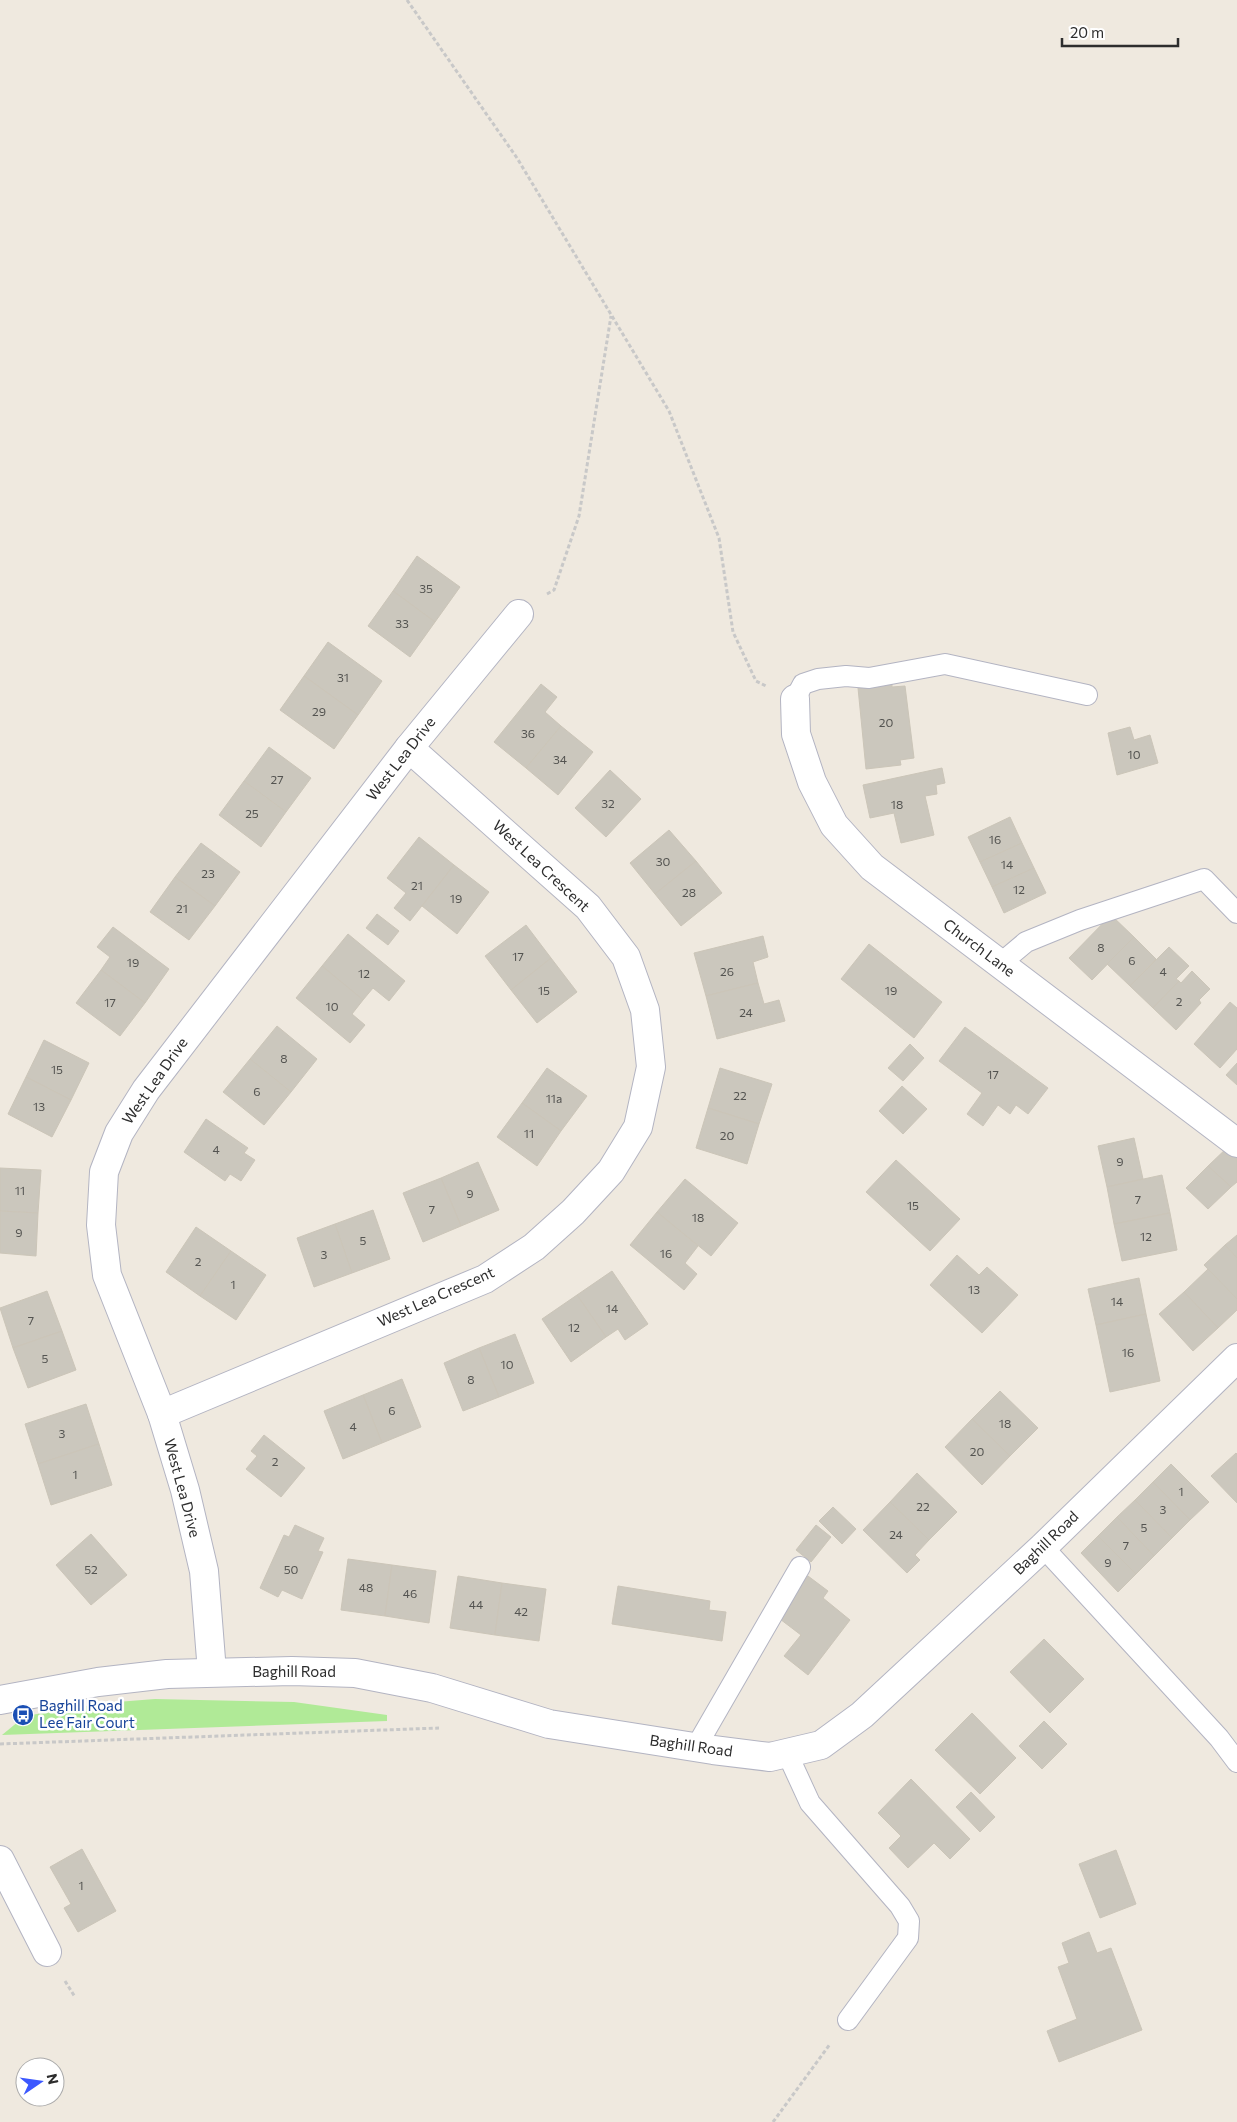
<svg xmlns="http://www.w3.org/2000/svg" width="1237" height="2122" font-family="Commissioner,sans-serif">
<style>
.green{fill:#b0ea97}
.building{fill:#cbc7bd;stroke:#cbc5b8}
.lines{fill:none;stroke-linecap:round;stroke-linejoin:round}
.service-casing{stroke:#b3b4c2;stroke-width:22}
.minor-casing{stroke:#b3b4c2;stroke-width:30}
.tertiary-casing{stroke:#b3b4c2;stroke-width:30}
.path{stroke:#c8c8c8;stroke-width:3;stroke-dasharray:4 2.5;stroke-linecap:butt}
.service{stroke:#fff;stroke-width:20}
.minor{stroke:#fff;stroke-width:28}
.tertiary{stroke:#fff;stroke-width:28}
.labels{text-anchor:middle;stroke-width:5;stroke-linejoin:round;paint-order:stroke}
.number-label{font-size:12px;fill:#545451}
.street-label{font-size:15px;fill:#2d2d2d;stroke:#fff}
.transit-label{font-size:15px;fill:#164399;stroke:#fff;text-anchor:start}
</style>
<rect width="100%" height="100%" fill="#efe9df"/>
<polygon class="green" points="155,1699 294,1702 387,1715 387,1721 2,1735 25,1716 104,1703"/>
<g class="building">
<polygon points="417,556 460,587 435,622 393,591"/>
<polygon points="393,591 435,622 410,657 368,626"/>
<polygon points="328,642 382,681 358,715 304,676"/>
<polygon points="304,676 358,715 334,749 280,710"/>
<polygon points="541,684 557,697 545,712 561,726 526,768 494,742"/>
<polygon points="892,684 892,687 905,686 914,758 900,760 901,765 866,769 858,688"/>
<polygon points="561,726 593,752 558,795 526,768"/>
<polygon points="1130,727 1134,740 1150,735 1158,763 1117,775 1108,733"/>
<polygon points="269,747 311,778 286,812 244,781"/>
<polygon points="942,768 945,783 936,785 937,794 925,796 934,835 901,843 894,813 870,818 863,785"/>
<polygon points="610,770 641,799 606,837 575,808"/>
<polygon points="244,781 286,812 261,847 219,815"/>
<polygon points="1010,817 1022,843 980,862 968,837"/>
<polygon points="669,830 696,861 655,894 630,863"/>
<polygon points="419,837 454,865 410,921 394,908 406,893 387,878"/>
<polygon points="201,843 240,872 215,906 175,877"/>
<polygon points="1022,843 1034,868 992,887 980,862"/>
<polygon points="696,861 722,893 681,926 655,894"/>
<polygon points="454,865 489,892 457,934 422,906"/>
<polygon points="1034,868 1046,893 1004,913 992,887"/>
<polygon points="175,877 215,906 189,940 150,912"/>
<polygon points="377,914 399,931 388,945 366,928"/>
<polygon points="1111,915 1134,937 1092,980 1069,958"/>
<polygon points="526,925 551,958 511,990 485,956"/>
<polygon points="113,927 169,969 145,1003 101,970 110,957 97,947"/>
<polygon points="348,934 405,981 389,1001 373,988 363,1000 322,966"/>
<polygon points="763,936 768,957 753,962 758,983 706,996 694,953"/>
<polygon points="1134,937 1156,959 1130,986 1107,964"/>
<polygon points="869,944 942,1002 914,1038 841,979"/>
<polygon points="1169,947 1189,966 1176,979 1179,981 1153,1008 1130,986"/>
<polygon points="551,958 577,992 537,1023 511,990"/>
<polygon points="322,966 363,1000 352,1014 365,1025 350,1043 296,998"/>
<polygon points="101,970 145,1003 120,1036 76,1003"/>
<polygon points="1192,971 1210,989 1199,1000 1201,1003 1176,1030 1153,1008 1179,981 1181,983"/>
<polygon points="758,983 764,1004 779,1000 785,1021 717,1039 706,996"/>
<polygon points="1230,1002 1237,1008 1237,1049 1220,1068 1194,1044"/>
<polygon points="277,1026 317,1059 291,1092 250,1059"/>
<polygon points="965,1027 1048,1088 1028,1114 1016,1105 1010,1114 998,1105 983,1126 967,1114 982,1093 939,1061"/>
<polygon points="44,1040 89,1063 71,1100 26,1077"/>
<polygon points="910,1044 924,1058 903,1081 888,1068"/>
<polygon points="250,1059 291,1092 264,1125 223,1092"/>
<polygon points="1237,1063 1237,1085 1226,1075"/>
<polygon points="547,1068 587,1096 561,1131 522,1103"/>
<polygon points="720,1068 772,1084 759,1124 708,1108"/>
<polygon points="26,1077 71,1100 52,1137 8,1114"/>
<polygon points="902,1086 927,1109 903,1134 879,1111"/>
<polygon points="522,1103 561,1131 537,1166 497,1137"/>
<polygon points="708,1108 759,1124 747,1164 696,1148"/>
<polygon points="206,1119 248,1148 244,1153 255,1160 241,1181 230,1174 225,1181 184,1152"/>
<polygon points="1134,1138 1143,1179 1107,1187 1098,1146"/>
<polygon points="1230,1145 1237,1150 1237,1182 1231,1187 1208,1166"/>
<polygon points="896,1160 960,1219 930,1251 866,1192"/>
<polygon points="478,1162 499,1210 461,1226 441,1178"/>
<polygon points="1208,1166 1231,1187 1208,1209 1186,1188"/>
<polygon points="0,1168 41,1170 38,1213 0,1211"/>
<polygon points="1162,1175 1170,1213 1114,1224 1107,1187"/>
<polygon points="441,1178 461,1226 423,1242 403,1193"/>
<polygon points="685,1179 738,1223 711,1256 657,1212"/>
<polygon points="373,1210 390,1259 352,1273 335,1224"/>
<polygon points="0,1211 38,1213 36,1256 0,1253"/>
<polygon points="657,1212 698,1246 685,1263 697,1274 684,1290 630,1245"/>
<polygon points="1170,1213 1177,1250 1122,1261 1114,1224"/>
<polygon points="335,1224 352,1273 314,1287 297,1238"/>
<polygon points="196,1227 231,1251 200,1296 166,1272"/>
<polygon points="1237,1235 1237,1258 1225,1245"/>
<polygon points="1225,1245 1237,1258 1237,1299 1204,1265"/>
<polygon points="231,1251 266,1275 236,1320 200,1296"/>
<polygon points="957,1255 979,1275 987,1267 1018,1295 982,1333 930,1285"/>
<polygon points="1208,1269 1237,1299 1237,1310 1218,1328 1184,1292"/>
<polygon points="612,1271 648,1324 625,1340 618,1329 606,1337 577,1295"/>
<polygon points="1139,1278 1146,1314 1096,1325 1088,1289"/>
<polygon points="47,1291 62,1331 13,1348 0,1308"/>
<polygon points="1184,1292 1218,1328 1193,1351 1159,1314"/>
<polygon points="577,1295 606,1337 571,1362 542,1319"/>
<polygon points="1146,1314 1160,1381 1110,1392 1096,1325"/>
<polygon points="62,1331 76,1370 28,1388 13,1348"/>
<polygon points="515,1334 534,1383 499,1397 479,1348"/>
<polygon points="479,1348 499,1397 463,1411 444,1363"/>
<polygon points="402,1379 421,1427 382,1443 363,1395"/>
<polygon points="1000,1391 1038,1428 1010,1456 972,1419"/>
<polygon points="363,1395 382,1443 343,1459 324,1411"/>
<polygon points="86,1404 99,1444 38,1464 25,1424"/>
<polygon points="972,1419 1010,1456 982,1485 945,1447"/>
<polygon points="264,1435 305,1468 281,1497 246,1469 257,1456 251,1451"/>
<polygon points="99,1444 112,1485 51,1505 38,1464"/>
<polygon points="1236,1453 1237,1454 1237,1503 1211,1476"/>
<polygon points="1171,1464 1209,1502 1190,1520 1153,1482"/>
<polygon points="917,1473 957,1512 929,1540 890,1502"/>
<polygon points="1153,1482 1190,1520 1172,1538 1135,1500"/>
<polygon points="1135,1500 1172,1538 1154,1556 1117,1517"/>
<polygon points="890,1502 929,1540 915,1555 920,1560 907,1573 863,1530"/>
<polygon points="833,1507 856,1529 842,1544 819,1521"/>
<polygon points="1117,1517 1154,1556 1136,1574 1098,1536"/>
<polygon points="295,1525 324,1538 318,1551 323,1552 302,1599 282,1590 278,1597 260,1588 284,1535 289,1537"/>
<polygon points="816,1525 831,1537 811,1562 796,1550"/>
<polygon points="91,1534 127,1575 91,1605 56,1565"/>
<polygon points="1098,1536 1136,1574 1118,1592 1081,1553"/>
<polygon points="348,1559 392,1565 385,1616 341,1610"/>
<polygon points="392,1565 436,1571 429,1623 385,1616"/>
<polygon points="458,1576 502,1583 495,1635 450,1628"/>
<polygon points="808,1576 828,1591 823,1598 850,1620 808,1675 784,1656 801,1635 776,1616"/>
<polygon points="502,1583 546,1589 539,1641 495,1635"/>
<polygon points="618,1586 710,1601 709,1610 726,1612 722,1641 612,1624"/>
<polygon points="1044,1639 1084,1679 1050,1713 1010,1672"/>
<polygon points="972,1713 1016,1758 980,1794 935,1750"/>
<polygon points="1044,1721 1067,1744 1042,1769 1019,1746"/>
<polygon points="911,1779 970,1839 950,1859 934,1843 908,1868 889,1848 901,1836 878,1813"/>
<polygon points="971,1792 995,1817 980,1832 956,1807"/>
<polygon points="82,1849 116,1911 78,1932 64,1908 71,1904 50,1867"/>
<polygon points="1116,1850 1136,1904 1100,1918 1079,1864"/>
<polygon points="1089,1932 1097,1953 1111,1948 1142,2030 1059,2062 1047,2031 1077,2019 1058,1967 1069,1963 1062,1943"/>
</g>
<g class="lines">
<g class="service-casing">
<g id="service">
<polyline points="795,699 803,684 818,679 846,676 869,678 945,664 1087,695"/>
<polyline points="1000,964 1026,942 1080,920 1204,879 1237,913"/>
<polyline points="1043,1547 1219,1738 1237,1762"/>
<polyline points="696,1747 800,1567"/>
<polyline points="787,1753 810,1803 900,1906 909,1921 908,1938 848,2020"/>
</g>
</g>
<g class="minor-casing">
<g id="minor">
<polyline points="795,699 796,734 812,782 834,825 872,867 1237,1143"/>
<polyline points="162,1414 485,1279 534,1247 573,1212 611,1171 638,1127 651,1067 645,1010 626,957 588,907 409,748"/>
<polyline points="212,1672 204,1571 185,1490 162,1414 107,1275 101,1225 104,1172 119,1133 146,1090 409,748 519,614"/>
<polyline points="0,1860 47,1952"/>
</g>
</g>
<g class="tertiary-casing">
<polyline id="tertiary" points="0,1700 98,1682 167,1674 292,1671 355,1673 432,1688 549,1724 713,1750 770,1757 821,1745 862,1715 1043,1547 1237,1358"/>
</g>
<g class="path">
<polyline points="407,0 517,158 669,411 719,538 733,632 756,681 766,686"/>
<polyline points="547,594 554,590 579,516 611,316"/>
<polyline points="0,1744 439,1728"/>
<polyline points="65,1981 75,1997"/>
<polyline points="773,2122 830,2044"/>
</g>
<use href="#service" class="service"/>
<use href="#minor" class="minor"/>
<use href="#tertiary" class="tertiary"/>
</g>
<defs>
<g id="bus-disc" transform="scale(1.125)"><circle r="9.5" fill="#1a4fb4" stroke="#fff"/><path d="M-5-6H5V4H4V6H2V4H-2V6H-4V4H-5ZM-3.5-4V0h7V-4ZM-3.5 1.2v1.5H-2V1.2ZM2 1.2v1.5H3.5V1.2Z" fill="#fff"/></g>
</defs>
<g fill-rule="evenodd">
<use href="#bus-disc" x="23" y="1715"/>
</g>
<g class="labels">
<g class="number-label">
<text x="426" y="593">35</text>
<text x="402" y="628">33</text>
<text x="343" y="682">31</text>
<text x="319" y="716">29</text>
<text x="886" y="727">20</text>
<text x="528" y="738">36</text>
<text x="1134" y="759">10</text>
<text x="560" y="764">34</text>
<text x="277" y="784">27</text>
<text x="608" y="808">32</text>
<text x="897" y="809">18</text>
<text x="252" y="818">25</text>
<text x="995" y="844">16</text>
<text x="663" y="866">30</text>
<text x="1007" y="869">14</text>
<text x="208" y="878">23</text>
<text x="417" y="890">21</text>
<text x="1019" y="894">12</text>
<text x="689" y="897">28</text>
<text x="456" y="903">19</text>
<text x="182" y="913">21</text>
<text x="1101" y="952">8</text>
<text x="518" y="961">17</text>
<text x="1132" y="965">6</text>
<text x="133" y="967">19</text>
<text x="727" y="976">26</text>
<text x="1163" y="976">4</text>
<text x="364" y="978">12</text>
<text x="544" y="995">15</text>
<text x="891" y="995">19</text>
<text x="1179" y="1006">2</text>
<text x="110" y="1007">17</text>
<text x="332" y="1011">10</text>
<text x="746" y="1017">24</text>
<text x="284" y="1063">8</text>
<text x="57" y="1074">15</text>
<text x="993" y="1079">17</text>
<text x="257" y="1096">6</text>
<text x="740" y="1100">22</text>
<text x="554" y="1103">11a</text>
<text x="39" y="1111">13</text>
<text x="529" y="1138">11</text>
<text x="727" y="1140">20</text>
<text x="216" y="1154">4</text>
<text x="1120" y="1166">9</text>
<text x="20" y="1195">11</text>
<text x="470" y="1198">9</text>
<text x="1138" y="1204">7</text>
<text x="913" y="1210">15</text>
<text x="432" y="1214">7</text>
<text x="698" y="1222">18</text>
<text x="19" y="1237">9</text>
<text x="1146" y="1241">12</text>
<text x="363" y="1245">5</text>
<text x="666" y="1258">16</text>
<text x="324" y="1259">3</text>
<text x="198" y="1266">2</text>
<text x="233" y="1289">1</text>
<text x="974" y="1294">13</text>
<text x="1117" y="1306">14</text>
<text x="612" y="1313">14</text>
<text x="31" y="1325">7</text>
<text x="574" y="1332">12</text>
<text x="1128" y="1357">16</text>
<text x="45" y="1363">5</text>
<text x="507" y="1369">10</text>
<text x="471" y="1384">8</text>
<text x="392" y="1415">6</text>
<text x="1005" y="1428">18</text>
<text x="353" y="1431">4</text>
<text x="62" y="1438">3</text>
<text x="977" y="1456">20</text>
<text x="275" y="1466">2</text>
<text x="75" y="1479">1</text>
<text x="1181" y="1496">1</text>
<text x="923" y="1511">22</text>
<text x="1163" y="1514">3</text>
<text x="1144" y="1532">5</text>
<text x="896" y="1539">24</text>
<text x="1126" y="1550">7</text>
<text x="1108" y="1567">9</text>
<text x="91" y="1574">52</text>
<text x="291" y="1574">50</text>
<text x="366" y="1592">48</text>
<text x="410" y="1598">46</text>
<text x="476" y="1609">44</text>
<text x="521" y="1616">42</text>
<text x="81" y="1890">1</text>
</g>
<g class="street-label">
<text transform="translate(401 759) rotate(-52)" y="5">West Lea Drive</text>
<text transform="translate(541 866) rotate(43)" y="5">West Lea Crescent</text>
<text transform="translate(979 948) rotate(37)" y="5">Church Lane</text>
<text transform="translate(155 1081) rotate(-55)" y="5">West Lea Drive</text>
<text transform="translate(436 1297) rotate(-24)" y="5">West Lea Crescent</text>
<text transform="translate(182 1488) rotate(75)" y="5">West Lea Drive</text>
<text transform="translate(1046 1543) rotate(-44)" y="5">Baghill Road</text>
<text x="294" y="1677">Baghill Road</text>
<text transform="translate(691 1746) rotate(8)" y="5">Baghill Road</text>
</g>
<g class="transit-label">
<text x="39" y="1711">Baghill Road<tspan x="39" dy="17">Lee Fair Court</tspan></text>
</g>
</g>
<g transform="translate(40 2082) rotate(77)"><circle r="24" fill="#ffffff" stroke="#ababab"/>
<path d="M0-4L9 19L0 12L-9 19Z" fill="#3c58ff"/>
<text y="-8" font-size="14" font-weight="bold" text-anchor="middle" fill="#2d2d2d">N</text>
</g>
<path d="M1062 38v8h116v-8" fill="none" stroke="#2d2d2d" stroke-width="2.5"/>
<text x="1070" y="38" font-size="15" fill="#2d2d2d" stroke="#ffffff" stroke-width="4" paint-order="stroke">20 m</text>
</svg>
